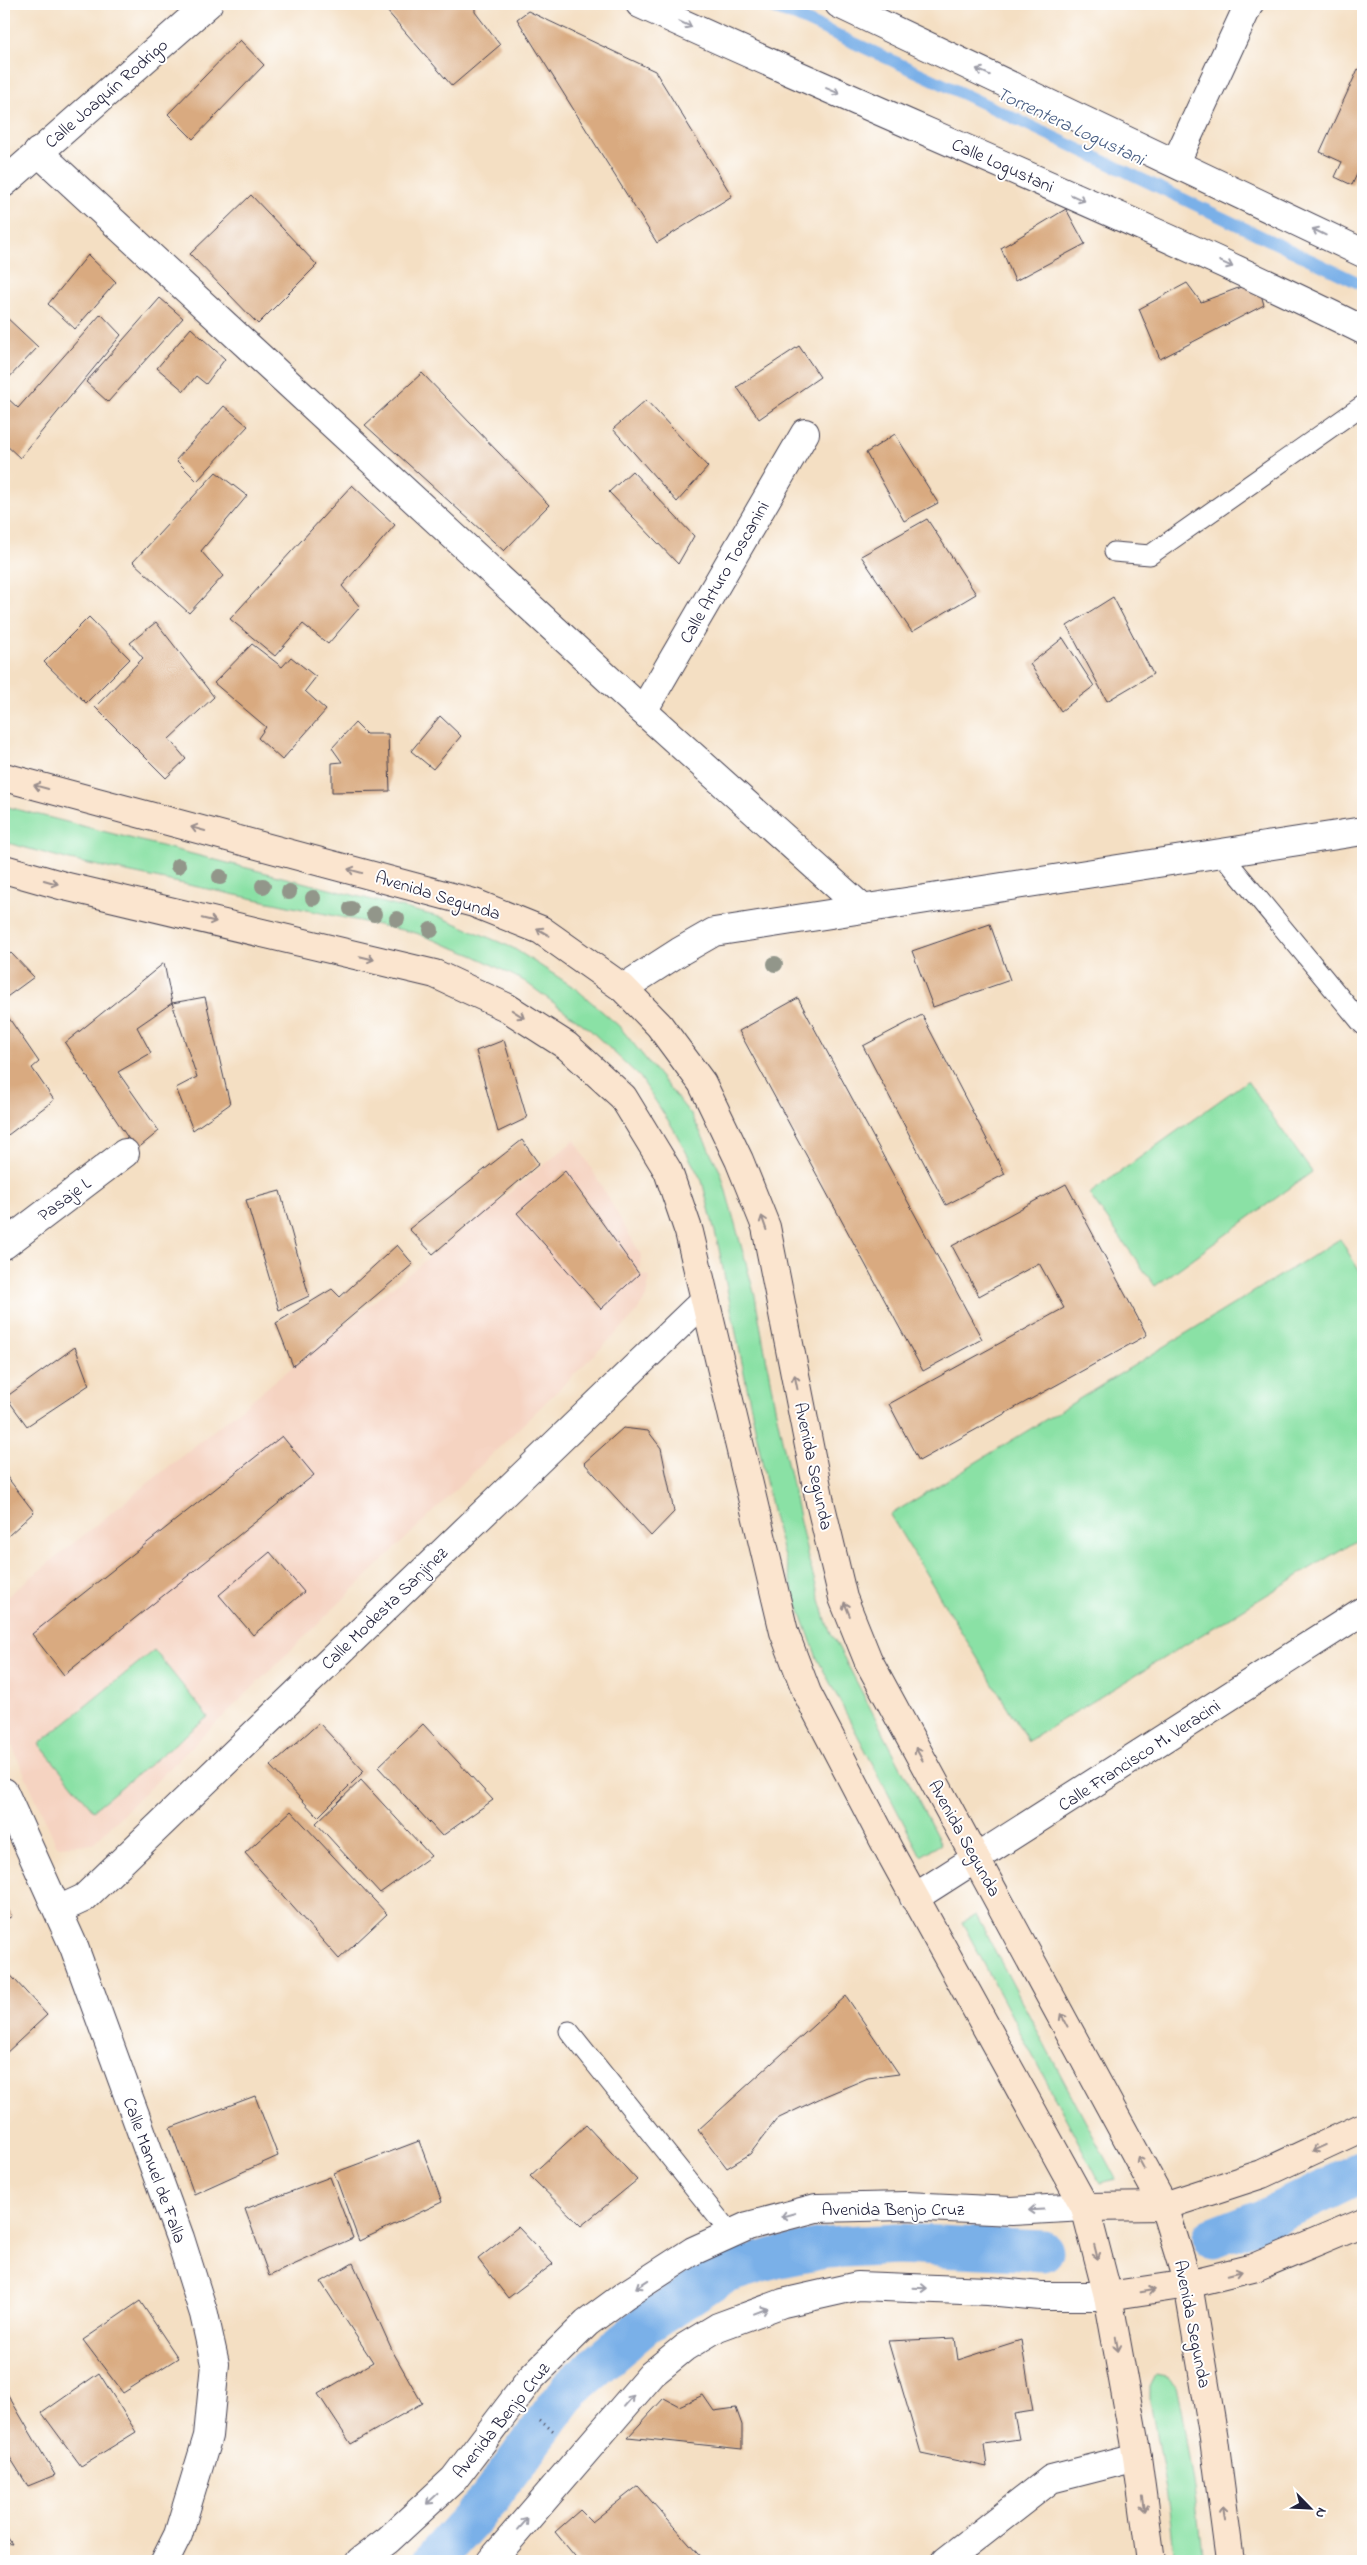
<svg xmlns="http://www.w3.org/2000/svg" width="1367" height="2565" font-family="'Indie Flower',sans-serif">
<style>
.built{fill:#f5d3c1}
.green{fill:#8ae1a5;stroke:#568270}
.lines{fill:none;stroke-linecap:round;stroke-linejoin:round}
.stream{stroke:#7ab0e8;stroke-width:12}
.canal{stroke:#7ab0e8;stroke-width:41}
.building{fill:#d9aa80}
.service-casing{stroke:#423e4f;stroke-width:21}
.minor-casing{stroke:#423e4f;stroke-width:30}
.tertiary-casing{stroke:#423e4f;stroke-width:30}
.secondary-casing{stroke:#423e4f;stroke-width:30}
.path{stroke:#423e4f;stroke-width:3;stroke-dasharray:1 4;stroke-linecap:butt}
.service{stroke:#fff;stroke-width:19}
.minor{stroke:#fff;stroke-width:28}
.tertiary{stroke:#fff;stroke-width:28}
.secondary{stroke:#fbe5cf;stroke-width:28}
.tree{fill:#92968a}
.oneway{stroke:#9c9ca7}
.oneway2{stroke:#998d8c}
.labels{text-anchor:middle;stroke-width:4;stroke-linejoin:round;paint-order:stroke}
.street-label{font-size:18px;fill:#22223b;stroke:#fff}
.water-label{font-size:19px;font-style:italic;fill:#455b80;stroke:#fff}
</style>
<rect width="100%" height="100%" fill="#fff"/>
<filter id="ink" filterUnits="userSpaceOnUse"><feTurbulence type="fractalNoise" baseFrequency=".02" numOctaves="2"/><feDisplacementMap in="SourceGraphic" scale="10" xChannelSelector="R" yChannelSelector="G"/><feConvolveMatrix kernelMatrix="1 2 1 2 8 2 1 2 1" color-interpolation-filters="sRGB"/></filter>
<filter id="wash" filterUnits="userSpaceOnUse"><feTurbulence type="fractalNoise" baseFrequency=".0096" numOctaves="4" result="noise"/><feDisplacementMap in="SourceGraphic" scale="20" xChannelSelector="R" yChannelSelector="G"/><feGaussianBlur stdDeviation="1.12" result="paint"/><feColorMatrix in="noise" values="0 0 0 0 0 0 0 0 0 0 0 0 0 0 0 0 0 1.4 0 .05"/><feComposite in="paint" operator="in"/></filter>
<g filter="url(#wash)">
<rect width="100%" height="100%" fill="#f4dfc3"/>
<polygon class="built" points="575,1140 641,1255 639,1274 650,1276 646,1297 633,1317 92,1844 57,1846 4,1728 4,1599"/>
<g class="green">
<polygon points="4,806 443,918 513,948 575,988 619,1026 692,1116 721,1173 755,1296 775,1407 808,1558 828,1627 941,1844 921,1856 817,1658 795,1597 773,1516 718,1244 702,1181 673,1128 640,1077 588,1028 524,981 475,956 416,933 70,860 4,842"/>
<polygon points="1247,1081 1312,1172 1155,1286 1089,1194"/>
<polygon points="1340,1239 1363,1277 1363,1536 1028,1741 890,1515"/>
<polygon points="154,1650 208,1717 93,1810 39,1744"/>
<polygon points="976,1915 1116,2179 1100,2183 962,1922"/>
<polygon points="1156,2375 1167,2377 1176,2387 1180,2403 1196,2502 1203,2561 1175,2561 1169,2508 1150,2400 1150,2387"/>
</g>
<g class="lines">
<polyline class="stream" points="761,4 796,16 932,79 1363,285"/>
<g class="canal">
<polyline points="1213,2238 1275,2214 1363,2171"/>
<polyline points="433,2561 490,2498 572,2387 646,2324 720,2275 775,2258 826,2248 897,2244 1043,2251"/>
</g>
</g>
<g id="blocks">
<g class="building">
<polygon points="395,4 475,4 475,12 500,45 452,86 387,11"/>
<polygon points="528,11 655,71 732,196 657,243 517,19"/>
<polygon points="240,40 264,65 193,139 168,114"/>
<polygon points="1358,69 1363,72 1363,161 1352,185 1335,177 1342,162 1320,152"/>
<polygon points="251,195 317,265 258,324 190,254"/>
<polygon points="1066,209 1085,244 1015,281 1001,248"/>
<polygon points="88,255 116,282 75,329 48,304"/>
<polygon points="1257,281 1264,305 1160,359 1139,309 1187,283 1201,302"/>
<polygon points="160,298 183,318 108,402 86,382"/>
<polygon points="101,314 121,335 20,458 4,443 4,395 18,408"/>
<polygon points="4,315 38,347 4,383"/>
<polygon points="191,328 225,359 206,384 196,376 184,391 157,368"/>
<polygon points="799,346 820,377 759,419 737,387"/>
<polygon points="422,373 549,505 504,551 365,425"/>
<polygon points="646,400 708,467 677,502 613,429"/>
<polygon points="224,406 248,426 197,481 176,460"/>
<polygon points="895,434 938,503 904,521 866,453"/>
<polygon points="632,471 694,536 678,564 609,492"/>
<polygon points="216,472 247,496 201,551 223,576 189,613 133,562"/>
<polygon points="352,485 395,525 342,586 360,607 328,644 303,624 275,656 230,619"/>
<polygon points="927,519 976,594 912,632 861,556"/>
<polygon points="1113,597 1153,674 1107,701 1067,626"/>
<polygon points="89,617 130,659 86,703 44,662"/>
<polygon points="156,622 214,697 169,739 186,759 166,778 95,707 143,658 130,643"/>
<polygon points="1063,638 1094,686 1061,711 1030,664"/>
<polygon points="252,644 282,667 291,657 316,677 305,691 326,710 282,760 258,738 266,727 214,683"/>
<polygon points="440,716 461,736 433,769 411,751"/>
<polygon points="355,723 366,734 388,734 390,791 332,792 332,763 342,762 332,748"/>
<polygon points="990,924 1010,980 933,1007 912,951"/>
<polygon points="11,953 34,977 4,999 4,958"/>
<polygon points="164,963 172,1003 137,1027 151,1053 118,1072 159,1131 136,1150 65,1043"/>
<polygon points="205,997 230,1104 193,1130 176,1088 197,1077 172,1003"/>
<polygon points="798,998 982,1339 923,1371 739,1031"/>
<polygon points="4,1011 39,1062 32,1068 54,1100 4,1138"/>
<polygon points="922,1015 1005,1174 946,1205 863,1046"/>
<polygon points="504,1040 527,1118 498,1132 476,1051"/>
<polygon points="522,1140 539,1164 433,1254 409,1229"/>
<polygon points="565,1171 639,1274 601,1309 517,1213"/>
<polygon points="1066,1184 1147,1335 919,1461 889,1404 1064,1308 1039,1263 979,1296 952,1246"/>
<polygon points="280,1191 309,1296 279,1310 246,1200"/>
<polygon points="397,1245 413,1264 293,1366 276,1323 332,1289 340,1297"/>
<polygon points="75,1347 89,1385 27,1426 6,1397"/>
<polygon points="623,1428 648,1431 661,1448 674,1512 651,1536 584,1463"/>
<polygon points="282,1436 314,1475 64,1675 32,1634"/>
<polygon points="4,1473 34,1512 8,1536 4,1532"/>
<polygon points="270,1552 304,1592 253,1635 219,1595"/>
<polygon points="319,1723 364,1771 318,1817 270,1766"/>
<polygon points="423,1724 493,1800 442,1836 378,1767"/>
<polygon points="361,1780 431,1856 380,1893 316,1823"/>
<polygon points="291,1811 387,1914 339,1959 245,1853"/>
<polygon points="4,1904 12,1916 4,1921"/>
<polygon points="4,1968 47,2015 4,2055"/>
<polygon points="846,1996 899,2074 868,2078 825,2096 777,2119 750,2154 727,2168 698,2130"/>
<polygon points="255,2096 278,2156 194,2194 170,2128"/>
<polygon points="586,2125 637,2180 581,2226 530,2176"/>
<polygon points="419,2141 442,2202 359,2241 334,2173"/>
<polygon points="330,2177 353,2238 269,2276 245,2209"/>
<polygon points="518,2227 553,2264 508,2298 478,2259"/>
<polygon points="353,2263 393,2352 422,2403 351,2444 318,2394 373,2362 321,2282"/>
<polygon points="140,2301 178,2358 123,2393 83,2340"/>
<polygon points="955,2338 958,2360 1021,2340 1033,2411 1014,2414 1019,2439 984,2444 987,2467 921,2453 888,2341"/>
<polygon points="99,2373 136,2432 81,2466 42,2413"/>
<polygon points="4,2388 55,2475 28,2486 4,2448"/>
<polygon points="703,2395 714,2411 736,2408 742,2425 742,2449 628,2437 664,2398 679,2406"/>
<polygon points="638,2486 704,2561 579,2561 555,2532 580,2510 592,2522"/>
<polygon points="4,2532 12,2544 4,2543"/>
</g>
</g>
</g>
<g filter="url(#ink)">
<use href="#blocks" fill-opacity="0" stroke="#423e4f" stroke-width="1"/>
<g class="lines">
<g class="service-casing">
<g id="service">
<polyline points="1114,552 1150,555 1363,405"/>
<polyline points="1220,852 1363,1025"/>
<polyline points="569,2031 731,2234"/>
</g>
</g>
<g class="minor-casing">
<g id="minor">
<path d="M 640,4 C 880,115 1126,213 1363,330"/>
<polyline points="839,4 1363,253"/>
<polyline points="38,152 643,711 863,909"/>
<polyline points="1176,162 1249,4"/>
<polyline points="4,183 208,4"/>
<polyline points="643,711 805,433"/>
<polyline points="623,988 679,952 714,932 1363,831"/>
<polyline points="4,1245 125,1153"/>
<polyline points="4,1792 74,1947 180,2238 204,2314 215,2364 208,2436 178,2535 165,2561"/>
<polyline points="914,1898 1363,1611"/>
<polyline points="58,1910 84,1898 705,1300"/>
<polyline points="946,2561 1051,2479 1137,2457"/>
</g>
</g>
<g class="tertiary-casing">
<g id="tertiary">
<polyline points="360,2561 388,2540 454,2479 531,2378 587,2323 625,2295 693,2251 748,2226 816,2208 906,2206 1012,2211 1085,2207"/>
<polyline points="491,2561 652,2374 685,2347 718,2327 783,2303 858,2286 988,2291 1041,2296 1108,2296"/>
</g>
</g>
<g class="secondary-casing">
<g id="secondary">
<polyline points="4,777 474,903 541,930 623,988 659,1025 702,1083 739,1160 766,1227 820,1502 843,1598 868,1660 1164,2206 1188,2284 1214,2439 1230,2561"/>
<polyline points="4,869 64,886 435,974 506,1007 567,1046 623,1097 668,1171 689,1232 784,1632 807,1693 892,1856 1085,2207 1108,2296 1137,2457 1151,2561"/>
<polyline points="1085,2207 1164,2206 1262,2174 1363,2127"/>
<polyline points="1108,2296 1188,2284 1253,2268 1363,2222"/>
</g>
</g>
<polyline class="path" points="540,2421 555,2432"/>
<use href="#service" class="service"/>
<use href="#minor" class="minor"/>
<use href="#tertiary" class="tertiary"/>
<use href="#secondary" class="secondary"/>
</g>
<g class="tree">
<circle cx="178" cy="866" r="8"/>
<circle cx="220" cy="877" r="8"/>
<circle cx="263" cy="886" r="8"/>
<circle cx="289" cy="892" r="8"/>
<circle cx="313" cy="898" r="8"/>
<circle cx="351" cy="909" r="8"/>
<circle cx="374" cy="914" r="8"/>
<circle cx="397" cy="919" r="8"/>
<circle cx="431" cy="930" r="8"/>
<circle cx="775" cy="964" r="8"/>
</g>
<defs><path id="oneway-shaft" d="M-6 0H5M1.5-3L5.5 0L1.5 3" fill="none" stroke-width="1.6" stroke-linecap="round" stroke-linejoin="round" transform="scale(1.25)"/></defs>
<g class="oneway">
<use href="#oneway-shaft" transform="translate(685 24) rotate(25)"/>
<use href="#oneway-shaft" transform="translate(983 72) rotate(-155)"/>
<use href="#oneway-shaft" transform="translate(833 91) rotate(23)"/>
<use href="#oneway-shaft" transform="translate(1078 198) rotate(24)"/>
<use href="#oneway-shaft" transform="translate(1319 232) rotate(-154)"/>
<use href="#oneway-shaft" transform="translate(1226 264) rotate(24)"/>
<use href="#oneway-shaft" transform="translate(1036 2210) rotate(177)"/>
<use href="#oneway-shaft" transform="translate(788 2215) rotate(165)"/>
<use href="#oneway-shaft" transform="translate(642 2284) rotate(147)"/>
<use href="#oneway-shaft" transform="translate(920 2288) rotate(2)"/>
<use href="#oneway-shaft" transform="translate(761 2311) rotate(-21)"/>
<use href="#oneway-shaft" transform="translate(629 2401) rotate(-49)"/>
<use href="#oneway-shaft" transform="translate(432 2499) rotate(137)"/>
<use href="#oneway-shaft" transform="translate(523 2524) rotate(-49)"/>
</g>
<g class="oneway2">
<use href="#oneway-shaft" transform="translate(41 787) rotate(-165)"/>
<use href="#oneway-shaft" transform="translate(198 829) rotate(-165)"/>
<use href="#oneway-shaft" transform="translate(355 871) rotate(-165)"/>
<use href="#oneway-shaft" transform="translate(51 882) rotate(16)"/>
<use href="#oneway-shaft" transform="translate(209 920) rotate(13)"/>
<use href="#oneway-shaft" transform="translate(543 932) rotate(-150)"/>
<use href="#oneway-shaft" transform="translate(367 958) rotate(13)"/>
<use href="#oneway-shaft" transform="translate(518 1014) rotate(33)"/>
<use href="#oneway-shaft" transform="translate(764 1223) rotate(-109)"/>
<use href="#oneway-shaft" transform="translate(796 1382) rotate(-101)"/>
<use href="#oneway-shaft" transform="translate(847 1609) rotate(-112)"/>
<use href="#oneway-shaft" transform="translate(919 1754) rotate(-119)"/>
<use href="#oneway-shaft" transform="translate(1064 2020) rotate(-118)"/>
<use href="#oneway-shaft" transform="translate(1319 2148) rotate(156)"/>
<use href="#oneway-shaft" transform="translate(1141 2163) rotate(-118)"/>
<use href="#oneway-shaft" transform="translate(1096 2252) rotate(76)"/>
<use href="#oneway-shaft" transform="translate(1235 2273) rotate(-14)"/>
<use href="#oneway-shaft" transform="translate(1148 2291) rotate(-9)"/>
<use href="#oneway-shaft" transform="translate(1117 2344) rotate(80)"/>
<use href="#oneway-shaft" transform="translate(1144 2504) rotate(81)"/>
<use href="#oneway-shaft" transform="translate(1224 2513) rotate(-98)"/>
</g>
</g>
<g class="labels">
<g class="street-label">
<text transform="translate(106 93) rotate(-41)" y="6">Calle Joaquín Rodrigo</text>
<text transform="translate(1003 165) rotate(24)" y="6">Calle Logustani</text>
<text transform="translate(724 572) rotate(-60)" y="6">Calle Arturo Toscanini</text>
<text transform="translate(438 895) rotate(17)" y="6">Avenida Segunda</text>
<text transform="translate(64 1199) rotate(-37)" y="6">Pasaje L</text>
<text transform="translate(814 1466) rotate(78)" y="6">Avenida Segunda</text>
<text transform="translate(384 1608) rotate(-44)" y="6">Calle Modesta Sanjinez</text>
<text transform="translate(1139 1755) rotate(-33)" y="6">Calle Francisco M. Veracini</text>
<text transform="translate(965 1838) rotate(61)" y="6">Avenida Segunda</text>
<text transform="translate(155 2170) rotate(70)" y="6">Calle Manuel de Falla</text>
<text x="893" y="2215">Avenida Benjo Cruz</text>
<text transform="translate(1193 2324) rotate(79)" y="6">Avenida Segunda</text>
<text transform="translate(501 2420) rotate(-51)" y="6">Avenida Benjo Cruz</text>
</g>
<g class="water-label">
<text transform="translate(1071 125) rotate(25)" y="7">Torrentera Logustani</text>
</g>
</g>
<rect width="1367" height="2565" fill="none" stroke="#fff" stroke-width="20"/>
<g transform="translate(1310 2508) rotate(114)" stroke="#ffffff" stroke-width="4" paint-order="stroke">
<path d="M0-4L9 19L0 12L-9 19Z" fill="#22223b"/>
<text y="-8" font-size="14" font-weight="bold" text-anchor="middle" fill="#22223b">N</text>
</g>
</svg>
